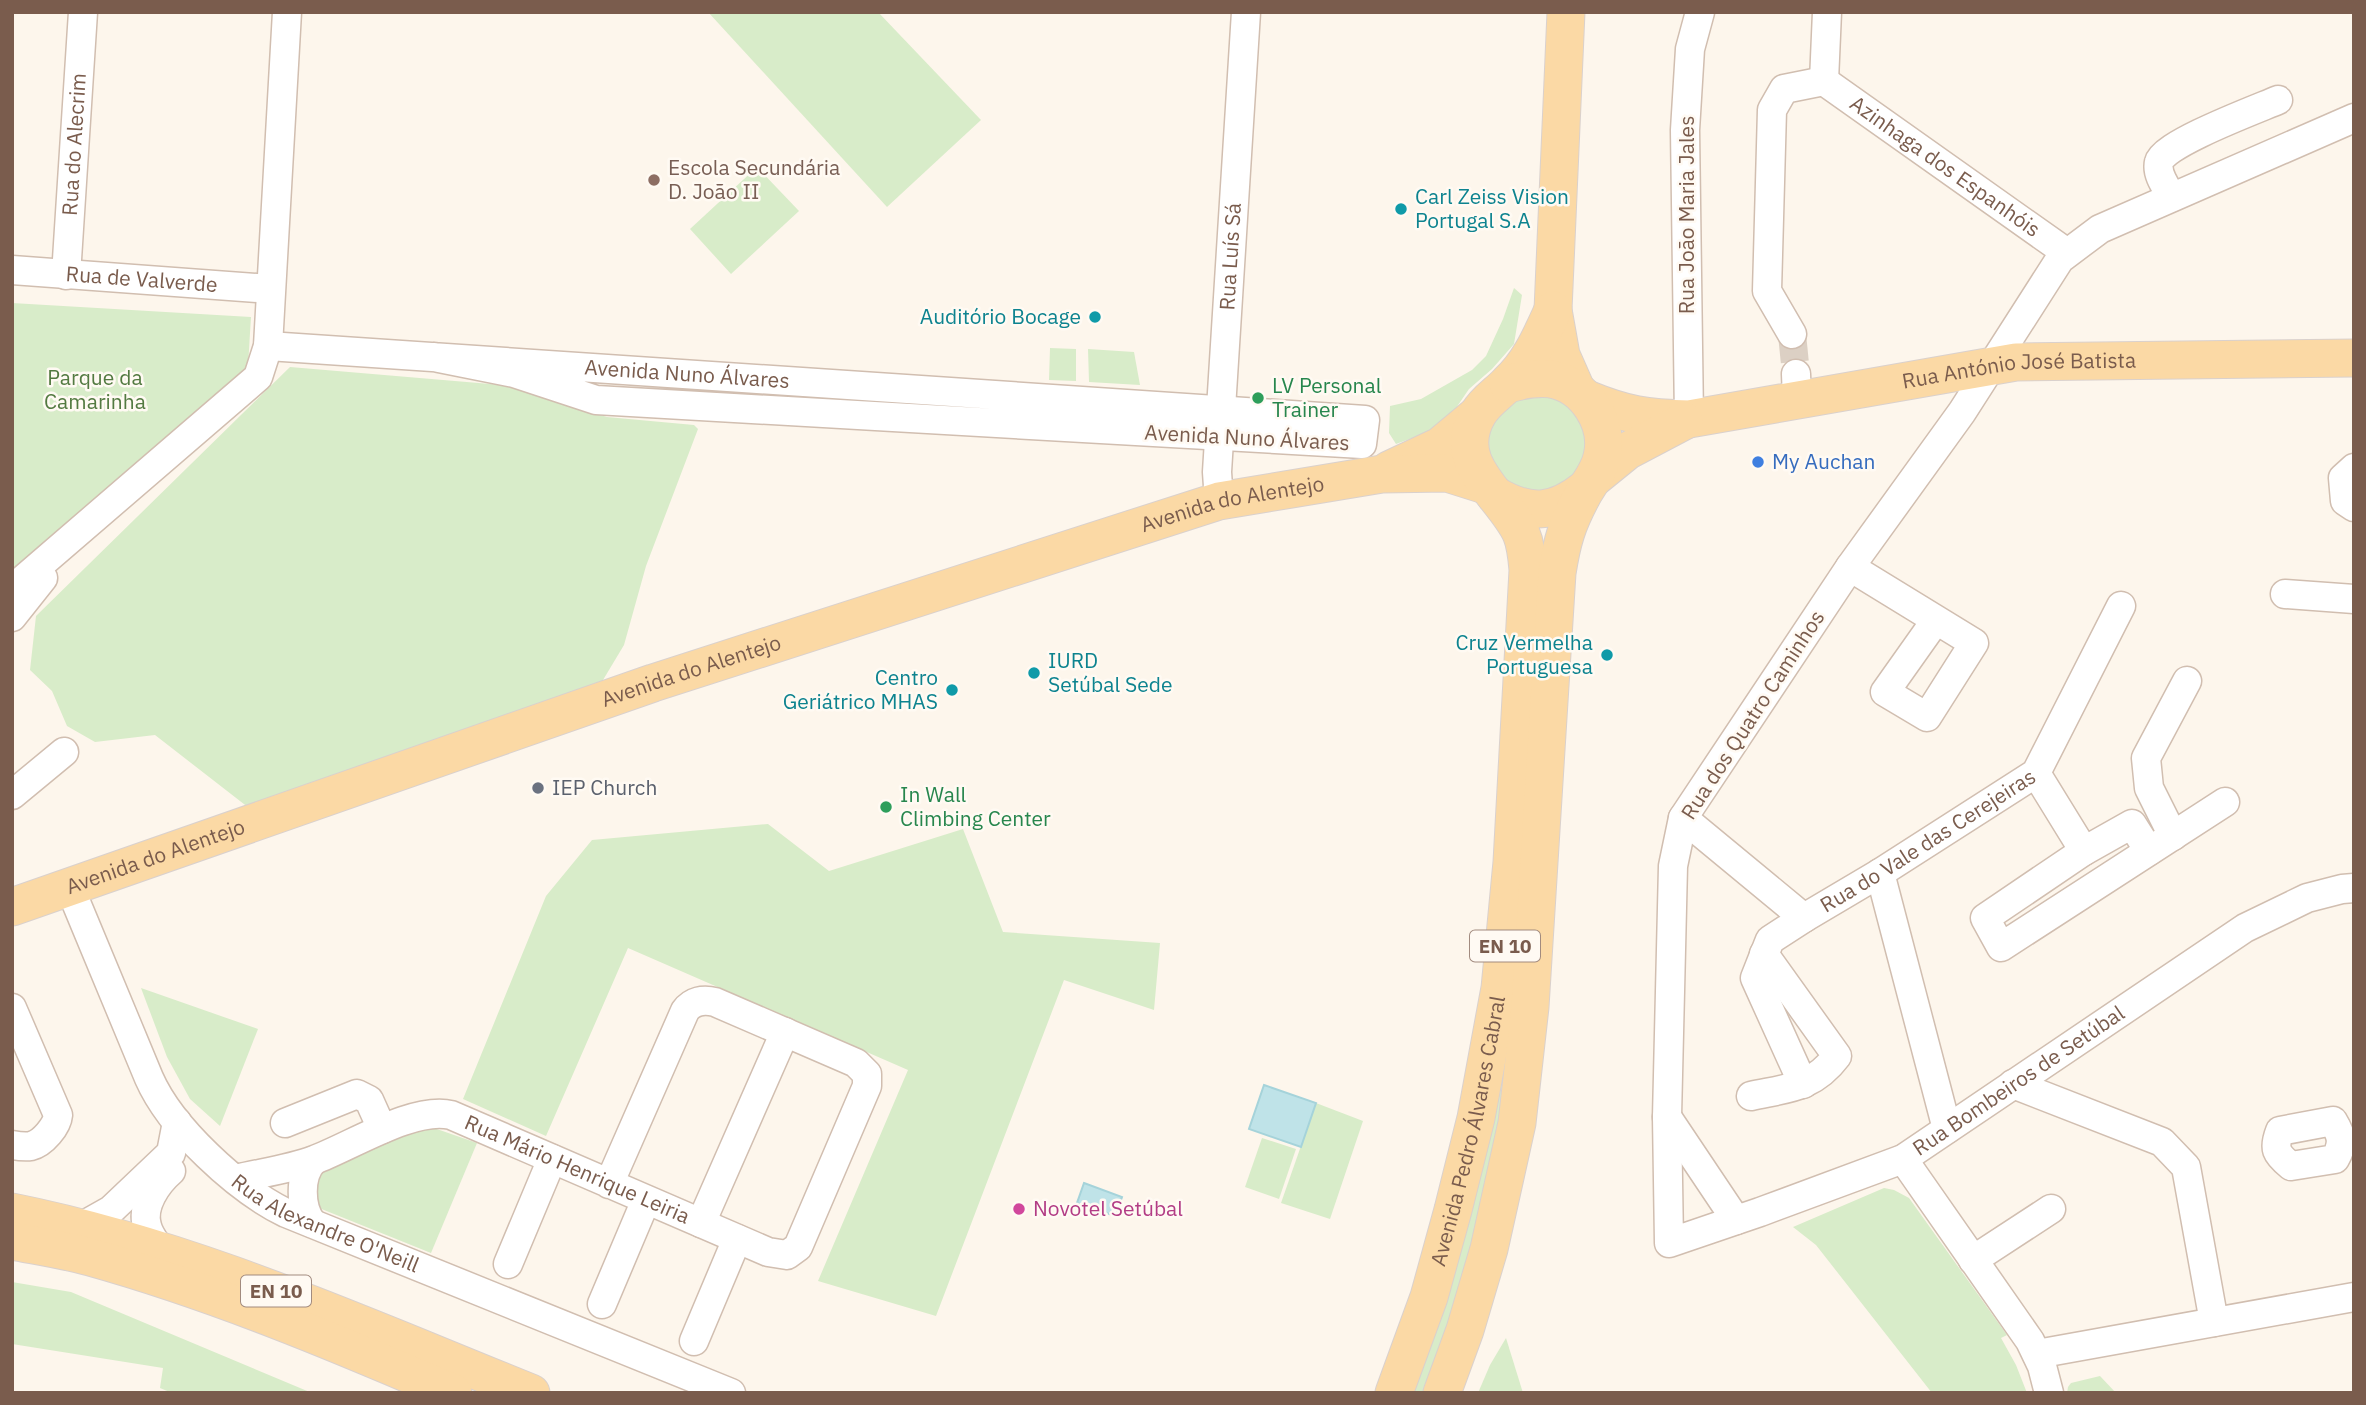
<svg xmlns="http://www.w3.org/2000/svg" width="2366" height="1405" font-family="'IBM Plex Sans',sans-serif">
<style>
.green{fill:#d8ecc9}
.water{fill:#bfe3e8;stroke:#a5d3da;stroke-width:2}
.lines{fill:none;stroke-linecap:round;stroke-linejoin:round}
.minor-tunnel{stroke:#dcd0c4;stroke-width:28;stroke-dasharray:28 14;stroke-linecap:butt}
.minor-casing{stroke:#d1beb0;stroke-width:31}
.major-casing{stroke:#dad1cd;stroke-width:39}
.minor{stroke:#fff;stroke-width:28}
.major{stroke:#fbd9a5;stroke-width:37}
.education-dot{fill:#8d6e63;stroke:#fffaf3;stroke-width:2.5}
.culture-dot{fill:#0f9aa8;stroke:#fffaf3;stroke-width:2.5}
.leisure-dot{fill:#2e9e5b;stroke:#fffaf3;stroke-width:2.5}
.shop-dot{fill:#3f7fe0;stroke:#fffaf3;stroke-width:2.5}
.worship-dot{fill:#6b7280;stroke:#fffaf3;stroke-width:2.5}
.hotel-dot{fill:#d1479c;stroke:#fffaf3;stroke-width:2.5}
.labels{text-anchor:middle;stroke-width:5;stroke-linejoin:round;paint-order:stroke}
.shield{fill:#fffaf3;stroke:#a28b7f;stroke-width:2}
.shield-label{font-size:19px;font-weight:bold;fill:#7a5c4d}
.street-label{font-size:21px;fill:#7a5c4d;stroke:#fffaf3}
.education-label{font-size:21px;fill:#785e54;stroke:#fffaf3;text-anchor:start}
.culture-label{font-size:21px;fill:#0d838f;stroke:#fffaf3;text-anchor:end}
.park-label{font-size:21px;fill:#537a41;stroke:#fffaf3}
.leisure-label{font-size:21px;fill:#27864d;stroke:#fffaf3;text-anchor:start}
.shop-label{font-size:21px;fill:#366cbe;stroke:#fffaf3;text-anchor:start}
.worship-label{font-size:21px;fill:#5b616d;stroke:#fffaf3;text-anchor:start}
.hotel-label{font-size:21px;fill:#b23c85;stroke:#fffaf3;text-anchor:start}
</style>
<rect width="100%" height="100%" fill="#fdf6ec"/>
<g class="green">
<polygon points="708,12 878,12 981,120 887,207"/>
<polygon points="757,167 799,211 731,274 690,229"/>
<polygon points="1514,288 1522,295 1514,344 1492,369 1469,389 1454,411 1426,433 1396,444 1389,433 1390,406 1421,399 1472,370 1486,356 1503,319"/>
<polygon points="12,303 251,317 248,366 12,573"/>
<polygon points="1050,348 1076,349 1076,381 1049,380"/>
<polygon points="1088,349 1134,352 1140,385 1089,382"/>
<polygon points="290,367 502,385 607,417 694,425 698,429 646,566 624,645 600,685 249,808 155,735 95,742 67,726 52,691 30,670 36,616"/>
<path d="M 1555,395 L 1584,420 L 1589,456 C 1583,465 1575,481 1566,487 C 1528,510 1471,470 1491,425 C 1496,415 1509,406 1518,397 Z"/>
<polygon points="768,824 829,871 963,829 1003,932 1160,943 1154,1010 1064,980 936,1316 818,1281 908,1070 628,948 546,1136 463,1099 546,896 592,840"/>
<polygon points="141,988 258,1029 220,1126 190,1099 167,1057"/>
<polygon points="1503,1035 1515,1036 1483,1227 1427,1393 1407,1393"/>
<polygon points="1316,1103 1363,1121 1330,1219 1281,1203"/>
<polygon points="431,1127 477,1143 431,1253 319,1208 315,1187 321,1173 412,1132"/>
<polygon points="1262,1138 1296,1149 1279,1199 1245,1187"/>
<polygon points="1884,1188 1894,1190 1909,1198 2007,1335 2001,1338 2016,1365 2027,1393 1932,1393 1816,1245 1793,1227"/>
<polygon points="12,1282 71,1292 312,1393 172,1393 160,1388 163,1368 12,1344"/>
<polygon points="1506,1338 1523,1393 1478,1393 1490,1365"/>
<polygon points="2100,1376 2116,1393 2067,1393 2068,1387 2071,1383"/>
</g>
<g class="water">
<polygon points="1264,1085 1316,1103 1301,1147 1249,1129"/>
<polygon points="1084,1183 1122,1197 1115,1216 1077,1203"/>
</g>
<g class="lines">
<polyline class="minor-tunnel" points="1792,334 1796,374"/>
<g class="minor-casing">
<g id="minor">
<polyline points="1824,81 1827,12"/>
<path id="s1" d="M 2354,118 L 2100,229 L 2060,259 L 1962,412 L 1850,567 L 1683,818 L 1673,866 L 1667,1117 L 1669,1243 L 1760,1212 L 1903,1159 L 2245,928 L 2307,898 L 2342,889 L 2354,888"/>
<path d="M 2172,197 C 2166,187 2156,174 2159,162 C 2163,144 2257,109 2278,100"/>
<path id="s2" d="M 12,270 L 270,289"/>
<path id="s3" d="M 66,275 L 83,12"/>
<path id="s4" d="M 1792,334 L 1767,291 L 1772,110 L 1784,89 L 1824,81 L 2067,253"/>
<path id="s5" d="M 268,346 L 1365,420 L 1362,444 L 596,400 L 514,373 L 434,357"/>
<polyline points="1796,374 1797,399"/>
<polyline points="1689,419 1685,130 1690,49 1700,12"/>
<polyline points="2354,468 2343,478 2345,501 2354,507"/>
<path id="s6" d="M 1219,501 L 1217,472 L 1246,12"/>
<polyline points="1850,567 1974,643 1927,717 1885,692 1936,620"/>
<polyline points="12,589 258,377 268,346 287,12"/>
<polyline points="2285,594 2354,599"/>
<polyline points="12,617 43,578"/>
<polyline points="2036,773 2084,851 1985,918 2001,947 2225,802"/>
<polyline points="12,795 64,752"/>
<path id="s7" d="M 1683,818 L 1804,918 L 1880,873 L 2036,773 L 2121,606"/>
<polyline points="2173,836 2149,788 2146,758 2187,681"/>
<polyline points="2084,851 2132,824 2149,851"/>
<polyline points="1880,873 1947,1129"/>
<path id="s8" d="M 70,888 L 149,1078 C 171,1128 237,1189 286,1213 L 731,1393"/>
<path d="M 12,1008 L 58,1115 C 57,1126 43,1143 31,1146 C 25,1147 18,1146 12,1145"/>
<polyline points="1803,1084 1755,978 1770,940 1804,918"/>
<polyline points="2013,1084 2162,1142 2186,1167 2214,1322"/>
<path d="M 1751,1096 C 1788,1088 1813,1088 1837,1056 L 1764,954"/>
<polyline points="1667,1117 1736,1220"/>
<path d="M 2333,1121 C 2342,1136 2344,1143 2335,1159 L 2291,1166 C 2276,1154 2273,1149 2280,1131 Z"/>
<polyline points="285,1123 357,1094 369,1100 382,1129"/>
<polyline points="1903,1159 2030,1341 2042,1366 2049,1393"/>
<path id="s9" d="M 236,1179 C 261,1173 290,1169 314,1160 C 350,1147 413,1106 451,1115 L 768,1252 L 787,1255 L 798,1247 L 867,1086 L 867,1074 L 856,1063 L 715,1002 C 703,999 692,1001 685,1011 L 609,1184"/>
<path d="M 312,1223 C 300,1207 299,1176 313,1161"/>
<polyline points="701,1223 785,1032"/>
<polyline points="79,1228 111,1210 171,1153 177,1122"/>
<path d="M 161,1251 C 156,1243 149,1235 147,1226 C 141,1206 157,1183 171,1171"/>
<polyline points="1973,1260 2051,1209"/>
<polyline points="508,1264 552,1159"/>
<polyline points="602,1304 646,1200"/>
<polyline points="694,1341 737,1239"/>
<polyline points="2037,1354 2354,1297"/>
</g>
</g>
<g class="major-casing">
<g id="major">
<polyline points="1566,12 1553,310 1561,355 1576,389"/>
<path id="s10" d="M 1587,399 C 1626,415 1646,418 1689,419 L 2016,362 L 2354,358"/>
<polyline points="1389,470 1440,446 1477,415"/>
<polyline points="1595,477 1627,451 1684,421"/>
<path d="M 1495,495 C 1529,515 1554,514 1585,489"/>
<path id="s11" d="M 12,907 L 653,683 L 1219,501 L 1382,474 L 1447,473 L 1485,485"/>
<path d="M 12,1212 C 192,1248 361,1325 531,1393"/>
<path d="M 12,1241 C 38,1246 65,1250 90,1257 C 215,1292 335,1342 453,1393"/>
<path id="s12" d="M 1394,1393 L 1429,1297 L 1453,1210 L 1476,1118 L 1500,988 L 1512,862 L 1528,570 C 1527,558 1526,545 1521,533 C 1503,494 1449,464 1478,414 C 1486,400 1498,394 1508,383 C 1530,363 1541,336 1553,310"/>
<path d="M 1442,1393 L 1465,1330 L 1489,1249 L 1517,1123 L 1530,1007 L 1557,573 C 1562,541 1567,524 1582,496 C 1589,483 1599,472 1602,457 C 1610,424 1586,385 1551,379 C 1536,377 1523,380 1508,384"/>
</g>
</g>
<use href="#minor" class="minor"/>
<use href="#major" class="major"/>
</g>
<circle class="education-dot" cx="654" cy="180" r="7"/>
<g class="culture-dot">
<circle cx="1401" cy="209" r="7"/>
<circle cx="1095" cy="317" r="7"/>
<circle cx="1607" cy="655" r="7"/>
<circle cx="1034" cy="673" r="7"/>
<circle cx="952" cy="690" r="7"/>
</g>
<g class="leisure-dot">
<circle cx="1258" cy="398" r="7"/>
<circle cx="886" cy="807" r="7"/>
</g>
<circle class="shop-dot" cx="1758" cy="462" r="7"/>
<circle class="worship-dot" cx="538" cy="788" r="7"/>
<circle class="hotel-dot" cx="1019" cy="1209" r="7"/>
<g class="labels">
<g class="shield">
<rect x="1470" y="930.5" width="70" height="31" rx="5"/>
<rect x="241" y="1275.5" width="70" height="31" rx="5"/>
</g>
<g class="shield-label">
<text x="1505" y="953">EN 10</text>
<text x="276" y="1298">EN 10</text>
</g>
<g class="street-label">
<text dy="7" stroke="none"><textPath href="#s3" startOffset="131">Rua do Alecrim</textPath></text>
<text dy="7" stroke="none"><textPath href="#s4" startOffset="444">Azinhaga dos Espanhóis</textPath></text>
<text transform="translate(1687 215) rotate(-90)" y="7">Rua João Maria Jales</text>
<text dy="7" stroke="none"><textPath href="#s6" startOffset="245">Rua Luís Sá</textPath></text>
<text dy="7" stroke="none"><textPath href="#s2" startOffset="130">Rua de Valverde</textPath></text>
<text dy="7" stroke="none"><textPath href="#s10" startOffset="439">Rua António José Batista</textPath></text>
<text dy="7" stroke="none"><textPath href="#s5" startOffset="420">Avenida Nuno Álvares</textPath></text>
<text transform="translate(1247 438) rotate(3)" y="7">Avenida Nuno Álvares</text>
<text dy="7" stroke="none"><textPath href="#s11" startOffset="1286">Avenida do Alentejo</textPath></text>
<text dy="7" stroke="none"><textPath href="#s11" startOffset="719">Avenida do Alentejo</textPath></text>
<text transform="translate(1753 715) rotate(-57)" y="7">Rua dos Quatro Caminhos</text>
<text dy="7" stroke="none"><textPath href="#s7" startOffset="303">Rua do Vale das Cerejeiras</textPath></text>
<text dy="7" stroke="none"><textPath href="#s11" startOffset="152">Avenida do Alentejo</textPath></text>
<text dy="7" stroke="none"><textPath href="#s1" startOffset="1816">Rua Bombeiros de Setúbal</textPath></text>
<text dy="7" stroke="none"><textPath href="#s12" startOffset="273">Avenida Pedro Álvares Cabral</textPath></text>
<text dy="7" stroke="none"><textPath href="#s9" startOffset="364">Rua Mário Henrique Leiria</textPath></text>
<text dy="7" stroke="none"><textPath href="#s8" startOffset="441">Rua Alexandre O'Neill</textPath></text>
</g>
<g class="education-label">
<text x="668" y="175">Escola Secundária<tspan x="668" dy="24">D. João II</tspan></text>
</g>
<g class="culture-label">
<text x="1415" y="204" text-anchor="start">Carl Zeiss Vision<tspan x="1415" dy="24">Portugal S.A</tspan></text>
<text x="1081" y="324">Auditório Bocage</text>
<text x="1593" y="650">Cruz Vermelha<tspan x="1593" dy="24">Portuguesa</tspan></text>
<text x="1048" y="668" text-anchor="start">IURD<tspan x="1048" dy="24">Setúbal Sede</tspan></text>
<text x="938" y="685">Centro<tspan x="938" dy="24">Geriátrico MHAS</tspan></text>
</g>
<g class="park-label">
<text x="95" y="385">Parque da<tspan x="95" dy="24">Camarinha</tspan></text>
</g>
<g class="leisure-label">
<text x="1272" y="393">LV Personal<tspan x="1272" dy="24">Trainer</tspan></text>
<text x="900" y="802">In Wall<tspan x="900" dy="24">Climbing Center</tspan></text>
</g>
<g class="shop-label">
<text x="1772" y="469">My Auchan</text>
</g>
<g class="worship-label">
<text x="552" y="795">IEP Church</text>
</g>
<g class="hotel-label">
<text x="1033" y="1216">Novotel Setúbal</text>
</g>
</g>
<rect width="2366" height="1405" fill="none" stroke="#7a5c4d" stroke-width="28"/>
</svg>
